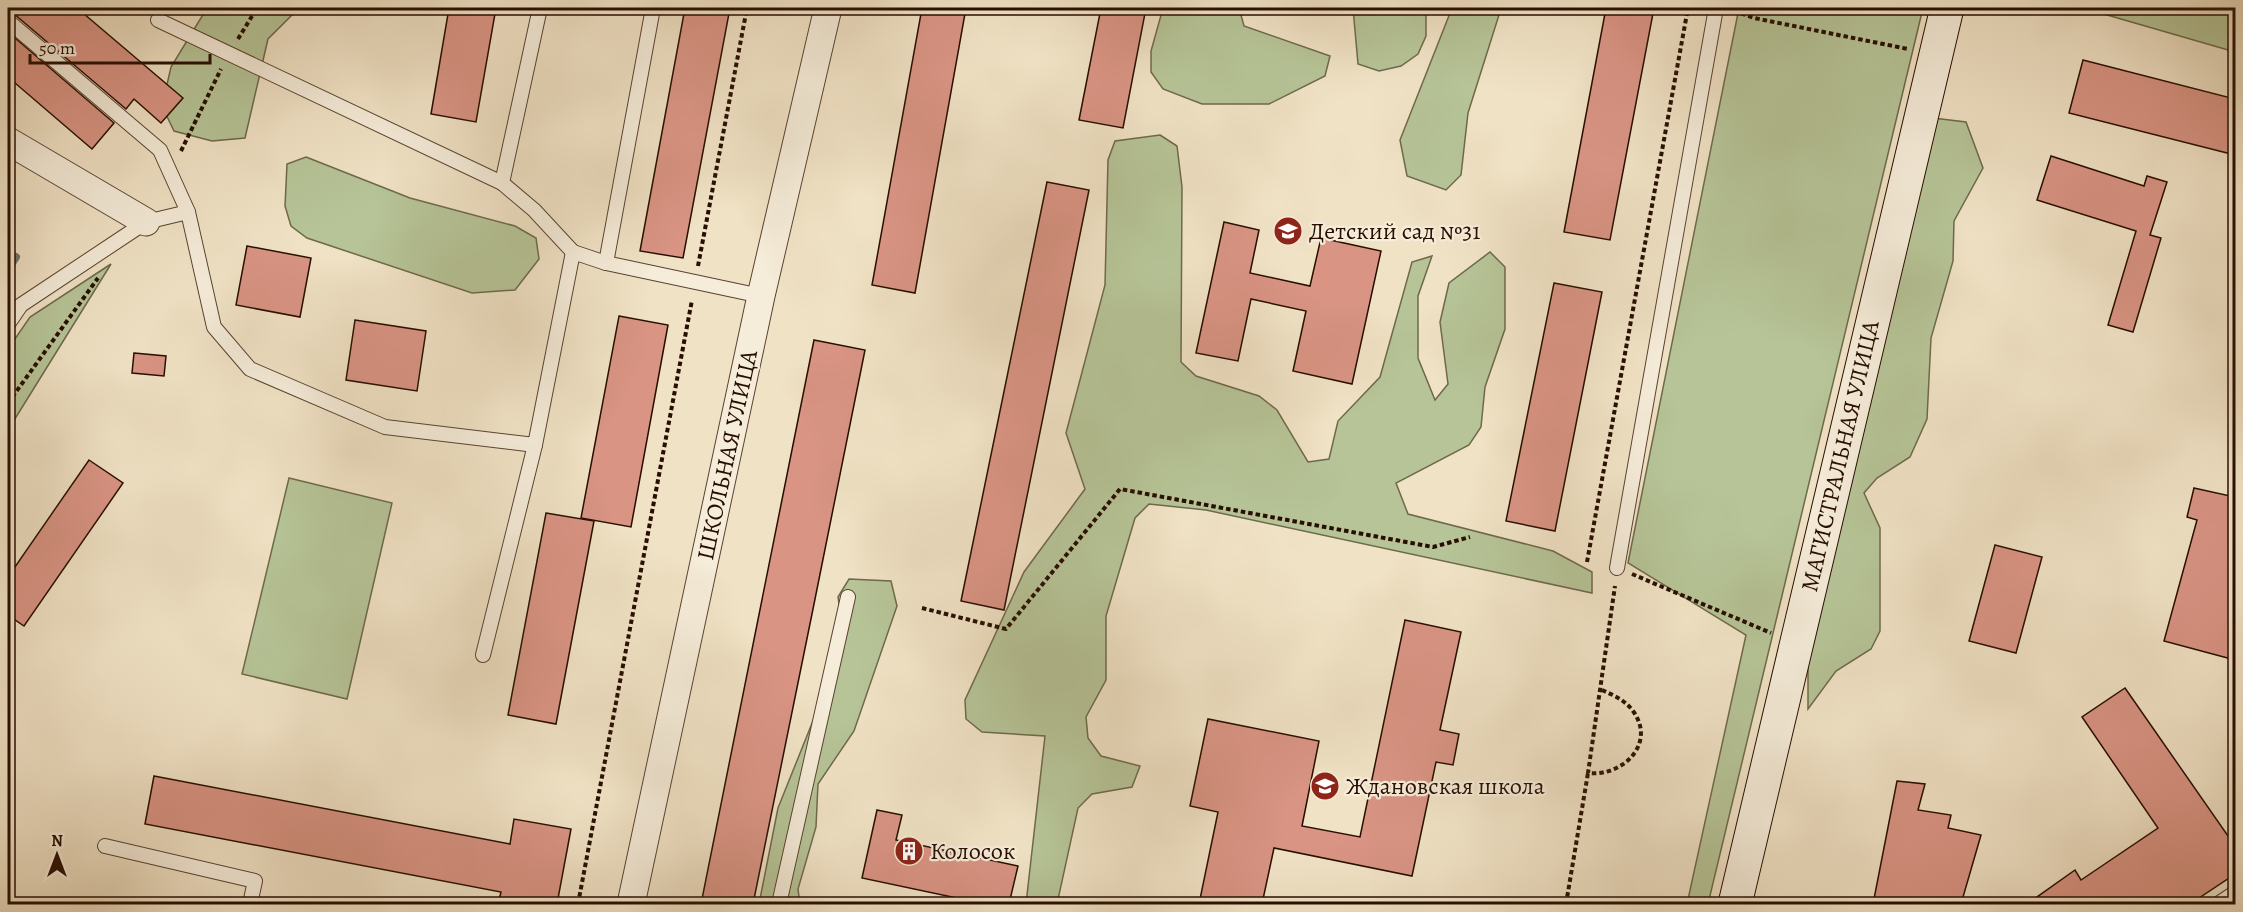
<svg xmlns="http://www.w3.org/2000/svg" width="2243" height="912" font-family="Alegreya,serif">
<style>
.green{fill:#b6c497;stroke:#6e694c;stroke-width:1.5}
.lines{fill:none;stroke-linecap:round;stroke-linejoin:round}
.stream{stroke:#6d7770;stroke-width:8}
.building{fill:#d99484;stroke:#270e00;stroke-width:1.5}
.lane-casing{stroke:#594331;stroke-width:16}
.street-casing{stroke:#594331;stroke-width:29}
.secondary-casing{stroke:#270e00;stroke-width:35}
.path{stroke:#270e00;stroke-width:4;stroke-dasharray:4.5 3;stroke-linecap:butt}
.lane{stroke:#f5ecd9;stroke-width:14}
.street{stroke:#f5ecd9;stroke-width:27}
.secondary{stroke:#f5ecd9;stroke-width:33}
.labels{text-anchor:middle;stroke-width:4.5;stroke-linejoin:round;paint-order:stroke}
.poi-label{font-size:24px;fill:#270e00;stroke:#f5ecd9;text-anchor:start}
.street-label{font-size:24px;fill:#270e00;stroke:#f5ecd9}
</style>
<rect width="100%" height="100%" fill="#f0e2c5"/>
<filter id="stains"><feTurbulence type="fractalNoise" baseFrequency=".00333" numOctaves="4"/><feColorMatrix values="0 0 0 0 .2 0 0 0 0 .09 0 0 0 0 .02 0 0 0 .5 -.17"/></filter>
<radialGradient id="worn" r=".72"><stop offset=".6" stop-color="#630" stop-opacity="0"/><stop offset="1" stop-color="#630" stop-opacity=".3"/></radialGradient>
<g class="green">
<polygon points="207,8 299,8 268,39 245,138 212,141 174,131 162,106 171,67"/>
<polygon points="1163,8 1239,8 1244,26 1330,56 1325,76 1269,104 1202,104 1163,89 1151,72 1151,51"/>
<polygon points="1353,8 1426,8 1426,36 1418,54 1401,66 1379,71 1358,64"/>
<polygon points="1452,8 1499,8 1499,15 1468,113 1461,175 1446,190 1407,176 1400,140"/>
<polygon points="1739,8 1923,8 1708,904 1687,904 1746,635 1628,563"/>
<polygon points="2083,8 2235,8 2235,52"/>
<polygon points="1933,118 1966,122 1983,168 1954,221 1953,261 1931,338 1927,419 1910,457 1877,478 1864,493 1880,528 1880,631 1871,649 1836,671 1808,709 1808,635"/>
<polygon points="1160,135 1177,146 1182,187 1181,362 1196,376 1259,396 1277,410 1308,462 1329,459 1338,421 1380,377 1412,262 1432,256 1418,296 1418,358 1435,400 1448,384 1440,322 1449,283 1490,252 1505,267 1505,329 1485,387 1481,427 1469,445 1396,483 1408,514 1553,551 1592,572 1592,593 1206,510 1149,504 1135,518 1106,616 1106,680 1086,717 1088,738 1101,756 1140,766 1132,787 1092,794 1078,808 1057,904 1026,904 1045,736 982,732 966,719 965,700 1024,572 1085,489 1066,433 1105,285 1108,160 1115,141"/>
<polygon points="306,157 410,198 515,226 536,238 539,259 515,290 472,293 307,238 291,226 285,206 287,164"/>
<polygon points="111,264 8,430 8,349 30,317"/>
<polygon points="289,478 392,503 347,699 242,674"/>
<polygon points="849,579 891,581 897,606 854,731 818,784 816,827 798,889 800,904 759,904 778,808 839,656 844,636 838,597"/>
</g>
<g class="lines">
<polyline class="stream" points="8,253 16,257 8,269"/>
</g>
<g class="building">
<polygon points="8,8 77,8 183,98 161,123 134,99 126,109 14,14 8,12"/>
<polygon points="449,8 496,8 476,122 431,114"/>
<polygon points="685,8 730,8 683,258 640,251"/>
<polygon points="922,8 966,8 915,293 872,285"/>
<polygon points="1101,8 1146,8 1123,128 1079,120"/>
<polygon points="1606,8 1654,8 1610,240 1564,232"/>
<polygon points="8,32 114,123 92,149 8,77"/>
<polygon points="2083,60 2235,99 2235,155 2069,113"/>
<polygon points="2051,156 2144,186 2147,176 2167,182 2150,235 2161,238 2133,332 2108,325 2136,231 2037,200"/>
<polygon points="1047,182 1089,190 1004,610 961,601"/>
<polygon points="1224,222 1259,230 1250,273 1310,286 1321,238 1381,251 1352,384 1293,371 1306,311 1251,299 1238,361 1196,353"/>
<polygon points="247,246 311,258 300,317 236,305"/>
<polygon points="1554,283 1602,292 1555,531 1506,521"/>
<polygon points="619,316 668,325 631,527 581,518"/>
<polygon points="355,320 426,331 417,391 346,380"/>
<polygon points="814,340 865,350 813,609 753,904 701,904"/>
<polygon points="134,353 166,356 164,376 132,373"/>
<polygon points="89,460 123,483 24,626 8,615 8,577"/>
<polygon points="2194,488 2235,497 2235,660 2164,641 2197,520 2187,517"/>
<polygon points="546,513 594,521 556,724 508,715"/>
<polygon points="1995,545 2042,557 2016,653 1969,641"/>
<polygon points="1405,620 1461,632 1440,730 1459,734 1453,765 1436,762 1412,876 1274,848 1262,904 1199,904 1218,812 1190,806 1208,719 1319,741 1302,826 1360,837"/>
<polygon points="2125,688 2235,846 2235,874 2190,904 2027,904 2075,870 2081,880 2158,828 2082,717"/>
<polygon points="154,776 510,844 514,819 571,829 557,904 498,904 501,892 145,824"/>
<polygon points="1897,781 1925,784 1918,810 1951,815 1948,828 1981,835 1961,904 1873,904"/>
<polygon points="877,810 902,815 896,840 1018,866 1009,904 985,904 862,878"/>
</g>
<g class="lines">
<g class="lane-casing">
<g id="lane">
<polyline points="158,20 502,183 534,210 573,252"/>
<polyline points="8,21 160,150 188,212"/>
<polyline points="502,183 540,8"/>
<polyline points="606,263 653,8"/>
<polyline points="8,324 21,305 146,222 188,212 214,327 250,369 385,427 535,445 573,252 606,263 761,296"/>
<polyline points="1617,568 1716,8"/>
<polyline points="483,655 535,445"/>
<polyline points="105,846 255,881 250,904"/>
<polyline points="779,904 848,597"/>
<polyline points="2218,904 2236,892"/>
</g>
</g>
<g class="street-casing">
<g id="street">
<polyline points="8,141 146,222"/>
<polyline points="631,904 761,296 828,8"/>
</g>
</g>
<g class="secondary-casing">
<polyline id="secondary" points="1735,904 1947,8"/>
</g>
<g class="path">
<polyline points="1734,11 1754,18 1908,49"/>
<polyline points="238,39 257,8"/>
<polyline points="181,151 221,69"/>
<polyline points="698,266 747,8"/>
<polyline points="8,403 98,278"/>
<polyline points="1587,562 1688,8"/>
<polyline points="1632,574 1771,633"/>
<polyline points="922,608 1006,629 1120,489 1433,547 1470,537"/>
<path d="M 1602,690 C 1613,695 1625,700 1633,711 C 1657,744 1622,777 1588,773 L 1615,586"/>
<polyline points="578,904 692,300"/>
<polyline points="1566,904 1588,773"/>
</g>
<use href="#lane" class="lane"/>
<use href="#street" class="street"/>
<use href="#secondary" class="secondary"/>
</g>
<defs>
<g id="school-disc" transform="scale(1.5)"><circle r="9.5" fill="#8f2418" stroke="#f5ecd9"/><path d="M0-5L7-2L0 1L-7-2ZM-4 1L0 2.5L4 1V4Q0 6-4 4Z" fill="#fff"/></g>
<g id="building-disc" transform="scale(1.5)"><circle r="9.5" fill="#8f2418" stroke="#f5ecd9"/><path d="M-4-6H4V6H1V3H-1V6H-4ZM-2.5-4.3h1.7v1.8h-1.7ZM.8-4.3h1.7v1.8H.8ZM-2.5-1h1.7V.8h-1.7ZM.8-1h1.7V.8H.8Z" fill="#fff"/></g>
</defs>
<g fill-rule="evenodd">
<use href="#school-disc" x="1288" y="231"/>
<use href="#school-disc" x="1325" y="786"/>
<use href="#building-disc" x="909" y="851"/>
</g>
<g class="labels">
<g class="poi-label">
<text x="1309" y="239">Детский сад №31</text>
<text x="1346" y="794">Ждановская школа</text>
<text x="930" y="859">Колосок</text>
</g>
<g class="street-label">
<text transform="translate(727 455) rotate(-78)" y="8">ШКОЛЬНАЯ УЛИЦА</text>
<text transform="translate(1840 456) rotate(-77)" y="8">МАГИСТРАЛЬНАЯ УЛИЦА</text>
</g>
</g>
<rect width="2243" height="912" fill="none" stroke="#f0e2c5" stroke-width="30"/>
<rect x="9" y="9" width="2225" height="894" fill="none" stroke="#270e00" stroke-width="3"/>
<rect x="15" y="15" width="2213" height="882" fill="none" stroke="#270e00" stroke-width="1.5"/>
<g transform="translate(57 855)" stroke="#f5ecd9" stroke-width="4.5" paint-order="stroke">
<path d="M0-4.5L10 22L0 15L-10 22Z" fill="#270e00"/>
<text y="-9" font-size="16" font-weight="bold" text-anchor="middle" fill="#270e00">N</text>
</g>
<path d="M30 54v9h180v-9" fill="none" stroke="#270e00" stroke-width="3"/>
<text x="39" y="54" font-size="18" fill="#270e00" stroke="#f5ecd9" stroke-width="4.5" paint-order="stroke">50 m</text>
<rect width="100%" height="100%" filter="url(#stains)"/>
<rect width="100%" height="100%" fill="url(#worn)"/>
</svg>
